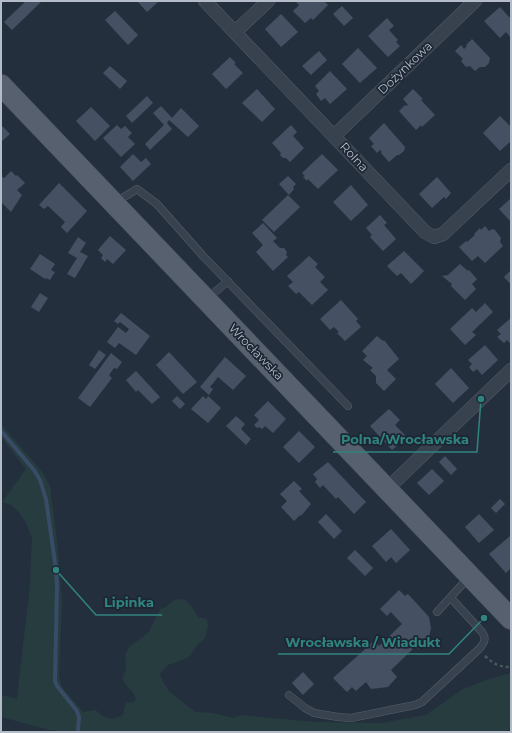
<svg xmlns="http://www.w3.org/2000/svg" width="512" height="733" font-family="Montserrat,sans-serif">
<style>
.green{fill:#263c3f}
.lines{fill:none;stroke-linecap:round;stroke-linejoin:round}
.stream{stroke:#394c67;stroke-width:4}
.building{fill:#455162}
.lane-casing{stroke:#565f6c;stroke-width:8}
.street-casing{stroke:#565f6c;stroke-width:14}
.primary-casing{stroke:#414a57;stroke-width:22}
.path{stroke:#44595c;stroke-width:2.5;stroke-dasharray:3 3;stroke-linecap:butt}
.lane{stroke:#38414e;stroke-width:7}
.street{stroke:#38414e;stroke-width:13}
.primary{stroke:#56606e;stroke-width:21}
.labels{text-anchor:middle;stroke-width:3.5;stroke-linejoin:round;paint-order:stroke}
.street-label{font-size:12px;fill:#b4bcc9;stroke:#1d2633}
.leader{fill:none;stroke:#308480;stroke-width:1.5}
.callout-dot{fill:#308480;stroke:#1d2633;stroke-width:1.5}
.callout-label{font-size:13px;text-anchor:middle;font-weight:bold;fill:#308480;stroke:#1d2633;stroke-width:3.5;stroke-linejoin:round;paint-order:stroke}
</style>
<rect width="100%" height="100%" fill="#242f3e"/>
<path class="green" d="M 1,424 L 43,473 L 50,486 L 57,541 L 62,601 L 59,676 L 62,687 L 83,712 L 96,710 C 103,719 114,721 124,714 L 124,709 L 126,703 L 133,702 L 136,699 C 133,688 126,689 122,678 L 126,670 L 125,655 L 129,647 L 149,632 L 160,609 C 168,607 168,604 173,601 C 186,594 193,608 198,617 L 207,619 L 208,627 L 205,638 L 197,645 L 190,656 L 182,660 L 168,665 L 160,674 L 162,680 L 169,691 L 195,712 L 213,713 L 233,718 L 241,715 L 314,722 L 381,723 L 426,715 L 463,689 L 489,679 L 511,673 L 511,729 L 502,732 L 72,732 L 49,730 L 1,717 L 1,695 L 17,699 L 30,584 L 32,538 L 26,523 L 18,511 L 11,505 L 2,502 L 26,469 L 1,437 Z"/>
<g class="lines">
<polyline class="stream" points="1,431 34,470 40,480 46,499 56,570 57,586 55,681 57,686 77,711 79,717 78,730"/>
</g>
<g class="building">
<polygon points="26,1 42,1 12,30 4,22"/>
<polygon points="137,1 159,1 147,12"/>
<polygon points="297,1 324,1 328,5 313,20 311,18 305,23 293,11 299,5 296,2"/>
<polygon points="342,6 353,18 344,26 333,14"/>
<polygon points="500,7 511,19 511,38 506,32 500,38 484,21"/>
<polygon points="115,11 138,35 128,45 105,20"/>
<polygon points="281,14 298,32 281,47 265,29"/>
<polygon points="387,18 394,26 389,30 398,40 396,42 400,46 388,57 368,36"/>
<polygon points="472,39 490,58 489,63 485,67 480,67 475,71 470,66 466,67 461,61 463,59 455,51 461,45 464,49 467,46 466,45"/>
<polygon points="358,48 377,68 360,83 342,64"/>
<polygon points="319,51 327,60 311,75 302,66"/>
<polygon points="230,57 236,63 234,64 243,73 226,89 212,74"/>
<polygon points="110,66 127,81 120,89 103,73"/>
<polygon points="330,71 347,89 330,104 325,98 321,101 316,94 319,91 315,86"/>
<polygon points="257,89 275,109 262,122 242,103"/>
<polygon points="413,89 423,99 421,100 435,115 422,127 421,125 416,130 399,111 405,105 406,106 408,105 403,99"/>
<polygon points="147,96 153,103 132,123 126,116"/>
<polygon points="161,106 172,118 181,108 199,126 188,137 169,120 167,123 172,129 150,150 145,144 164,125 153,113"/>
<polygon points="91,107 110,126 95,141 76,121"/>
<polygon points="500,116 511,127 511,141 500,151 483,133"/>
<polygon points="384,123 405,147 404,151 399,155 397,155 389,162 381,153 382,152 380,150 377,153 371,146 374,144 369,138"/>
<polygon points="1,125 10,134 1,142"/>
<polygon points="117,125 121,129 125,126 132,133 128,137 135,144 121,157 103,138"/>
<polygon points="291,125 297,132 293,136 304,148 290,162 286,158 283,158 280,155 281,153 272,143"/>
<polygon points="133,154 141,162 146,158 151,164 133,181 120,167"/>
<polygon points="322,154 338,170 318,189 308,179 307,181 303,177 305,176 302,173"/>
<polygon points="11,171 16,176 17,175 25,183 17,190 22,195 11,212 1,202 1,176 4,178"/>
<polygon points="288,176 296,184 293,187 294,189 289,195 279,184"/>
<polygon points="437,177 451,193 446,199 444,197 432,208 419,194"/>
<polygon points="59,183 87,211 67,233 61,227 65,222 48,206 44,209 39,205"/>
<polygon points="351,185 368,205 351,221 333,202"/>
<polygon points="288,195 300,207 274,232 262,220"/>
<polygon points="511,198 511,222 499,209"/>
<polygon points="380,215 387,223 384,225 396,239 383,251 370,237 372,235 366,228"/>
<polygon points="263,223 277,238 273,241 280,248 284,248 287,252 286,255 288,257 273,271 256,252 263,245 252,233"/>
<polygon points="485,226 489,231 492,229 495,230 501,238 500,242 503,246 485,263 478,256 472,261 459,247 466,241 467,242 475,235 474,234 480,228 481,230"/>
<polygon points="110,236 126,250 113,264 107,259 105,262 101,258 103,255 98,250"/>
<polygon points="78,237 86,243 80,252 88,256 75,278 67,274 77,258 68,253"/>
<polygon points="404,251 424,271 411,284 401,273 397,276 387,266"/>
<polygon points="40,254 55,264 51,270 55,272 50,280 46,278 45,279 30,269"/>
<polygon points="309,256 318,264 315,267 325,277 320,282 328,290 312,305 299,292 296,294 288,286 293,282 287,276"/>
<polygon points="460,264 468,271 469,270 477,279 472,284 476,289 465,300 451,286 452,284 442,276 448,275"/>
<polygon points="510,271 511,271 511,285 504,277"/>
<polygon points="40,293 48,298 39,312 31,307"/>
<polygon points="341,300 358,319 356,321 361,327 345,341 337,333 339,332 334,327 330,330 320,319"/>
<polygon points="485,303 493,312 472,332 476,335 465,345 450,329 472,308 476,312"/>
<polygon points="121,313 150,336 136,355 119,343 115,348 107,342 118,327 126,333 129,329 120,322 118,324 114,321"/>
<polygon points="511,318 511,344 507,340 504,343 497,337 501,334 497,330"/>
<polygon points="377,336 383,341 384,340 399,359 387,370 396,379 384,391 376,383 376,376 370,370 373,368 363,360 367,356 362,351"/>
<polygon points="485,345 498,360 482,375 477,369 473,372 469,367 472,364 468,360"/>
<polygon points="99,350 106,355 95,369 89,365"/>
<polygon points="169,352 197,382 183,394 156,365"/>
<polygon points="111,353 122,362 117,369 114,368 109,375 112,378 90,407 78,398"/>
<polygon points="225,357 246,376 233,390 218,377 210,387 213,389 209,395 200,387"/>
<polygon points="451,368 469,388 453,403 435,384"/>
<polygon points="136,371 160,397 152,404 138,390 136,392 126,380"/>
<polygon points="177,396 185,404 180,409 172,401"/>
<polygon points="203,396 206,399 208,396 221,408 208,423 191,409"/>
<polygon points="268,401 286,419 273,433 265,426 262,429 259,427 257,428 254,425 259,420 254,415"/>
<polygon points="389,409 400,420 395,425 409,439 402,445 400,443 392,450 370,426"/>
<polygon points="236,416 245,424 241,429 251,439 246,445 226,426"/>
<polygon points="299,431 315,447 299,463 283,447"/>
<polygon points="445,456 457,469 451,475 439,462"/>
<polygon points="328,462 366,502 354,514 338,497 336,499 323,485 320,488 315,482 317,479 313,474"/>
<polygon points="432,469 444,481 429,495 417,483"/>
<polygon points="294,481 302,489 299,491 311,504 301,516 300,515 294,521 281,507 287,501 280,494"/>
<polygon points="500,499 505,504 496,513 491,508"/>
<polygon points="326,514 342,531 334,539 318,522"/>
<polygon points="479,514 494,530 479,543 465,527"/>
<polygon points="391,529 410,550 396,563 391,557 386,562 372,546"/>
<polygon points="510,536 511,537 511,568 506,573 489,554"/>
<polygon points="355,550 373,568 365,576 347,558"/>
<polygon points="399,590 405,596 408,594 429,617 431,628 429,637 418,649 415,647 391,670 397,677 388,687 371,689 366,682 356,691 352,687 347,692 333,678 374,641 379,646 402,624 391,612 387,616 380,609"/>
<polygon points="303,672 314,684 303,695 292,683"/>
</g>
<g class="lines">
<g class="lane-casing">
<g id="lane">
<polyline points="116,202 137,189 157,204 203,256 348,406"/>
<polyline points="208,298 228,281"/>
<polyline points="437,612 469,577"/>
<path d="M 289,695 L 305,708 L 314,713 L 338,717 L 351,718 L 415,705 L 422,702 L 479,649 C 484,643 487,639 482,632 L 451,598"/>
</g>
</g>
<g class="street-casing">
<g id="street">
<polyline points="205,1 425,232 434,237 443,234 511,170"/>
<polyline points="235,32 268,1"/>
<polyline points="334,136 475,1"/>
<polyline points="387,489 511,370"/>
</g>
</g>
<g class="primary-casing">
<polyline id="primary" points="1,85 511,619"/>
</g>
<path class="path" d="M 485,656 C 494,664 499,667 511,667"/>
<use href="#lane" class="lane"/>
<use href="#street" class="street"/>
<use href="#primary" class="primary"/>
</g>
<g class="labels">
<g class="street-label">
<text transform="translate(405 68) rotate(-44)" y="4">Dożynkowa</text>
<text transform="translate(354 157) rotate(47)" y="4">Rolna</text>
<text transform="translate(256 352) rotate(46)" y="4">Wrocławska</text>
</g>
</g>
<path class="leader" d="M481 399L477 452H333M56 570L96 615H162M484 618L449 654H278"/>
<g class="callout-dot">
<circle cx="481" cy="399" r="4"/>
<circle cx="56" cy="570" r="4"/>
<circle cx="484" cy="618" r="4"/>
</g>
<g class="callout-label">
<text x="405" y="444">Polna/Wrocławska</text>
<text x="129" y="607">Lipinka</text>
<text x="363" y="647">Wrocławska / Wiadukt</text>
</g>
<rect width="512" height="733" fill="none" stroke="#b4bcc9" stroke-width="4"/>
</svg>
